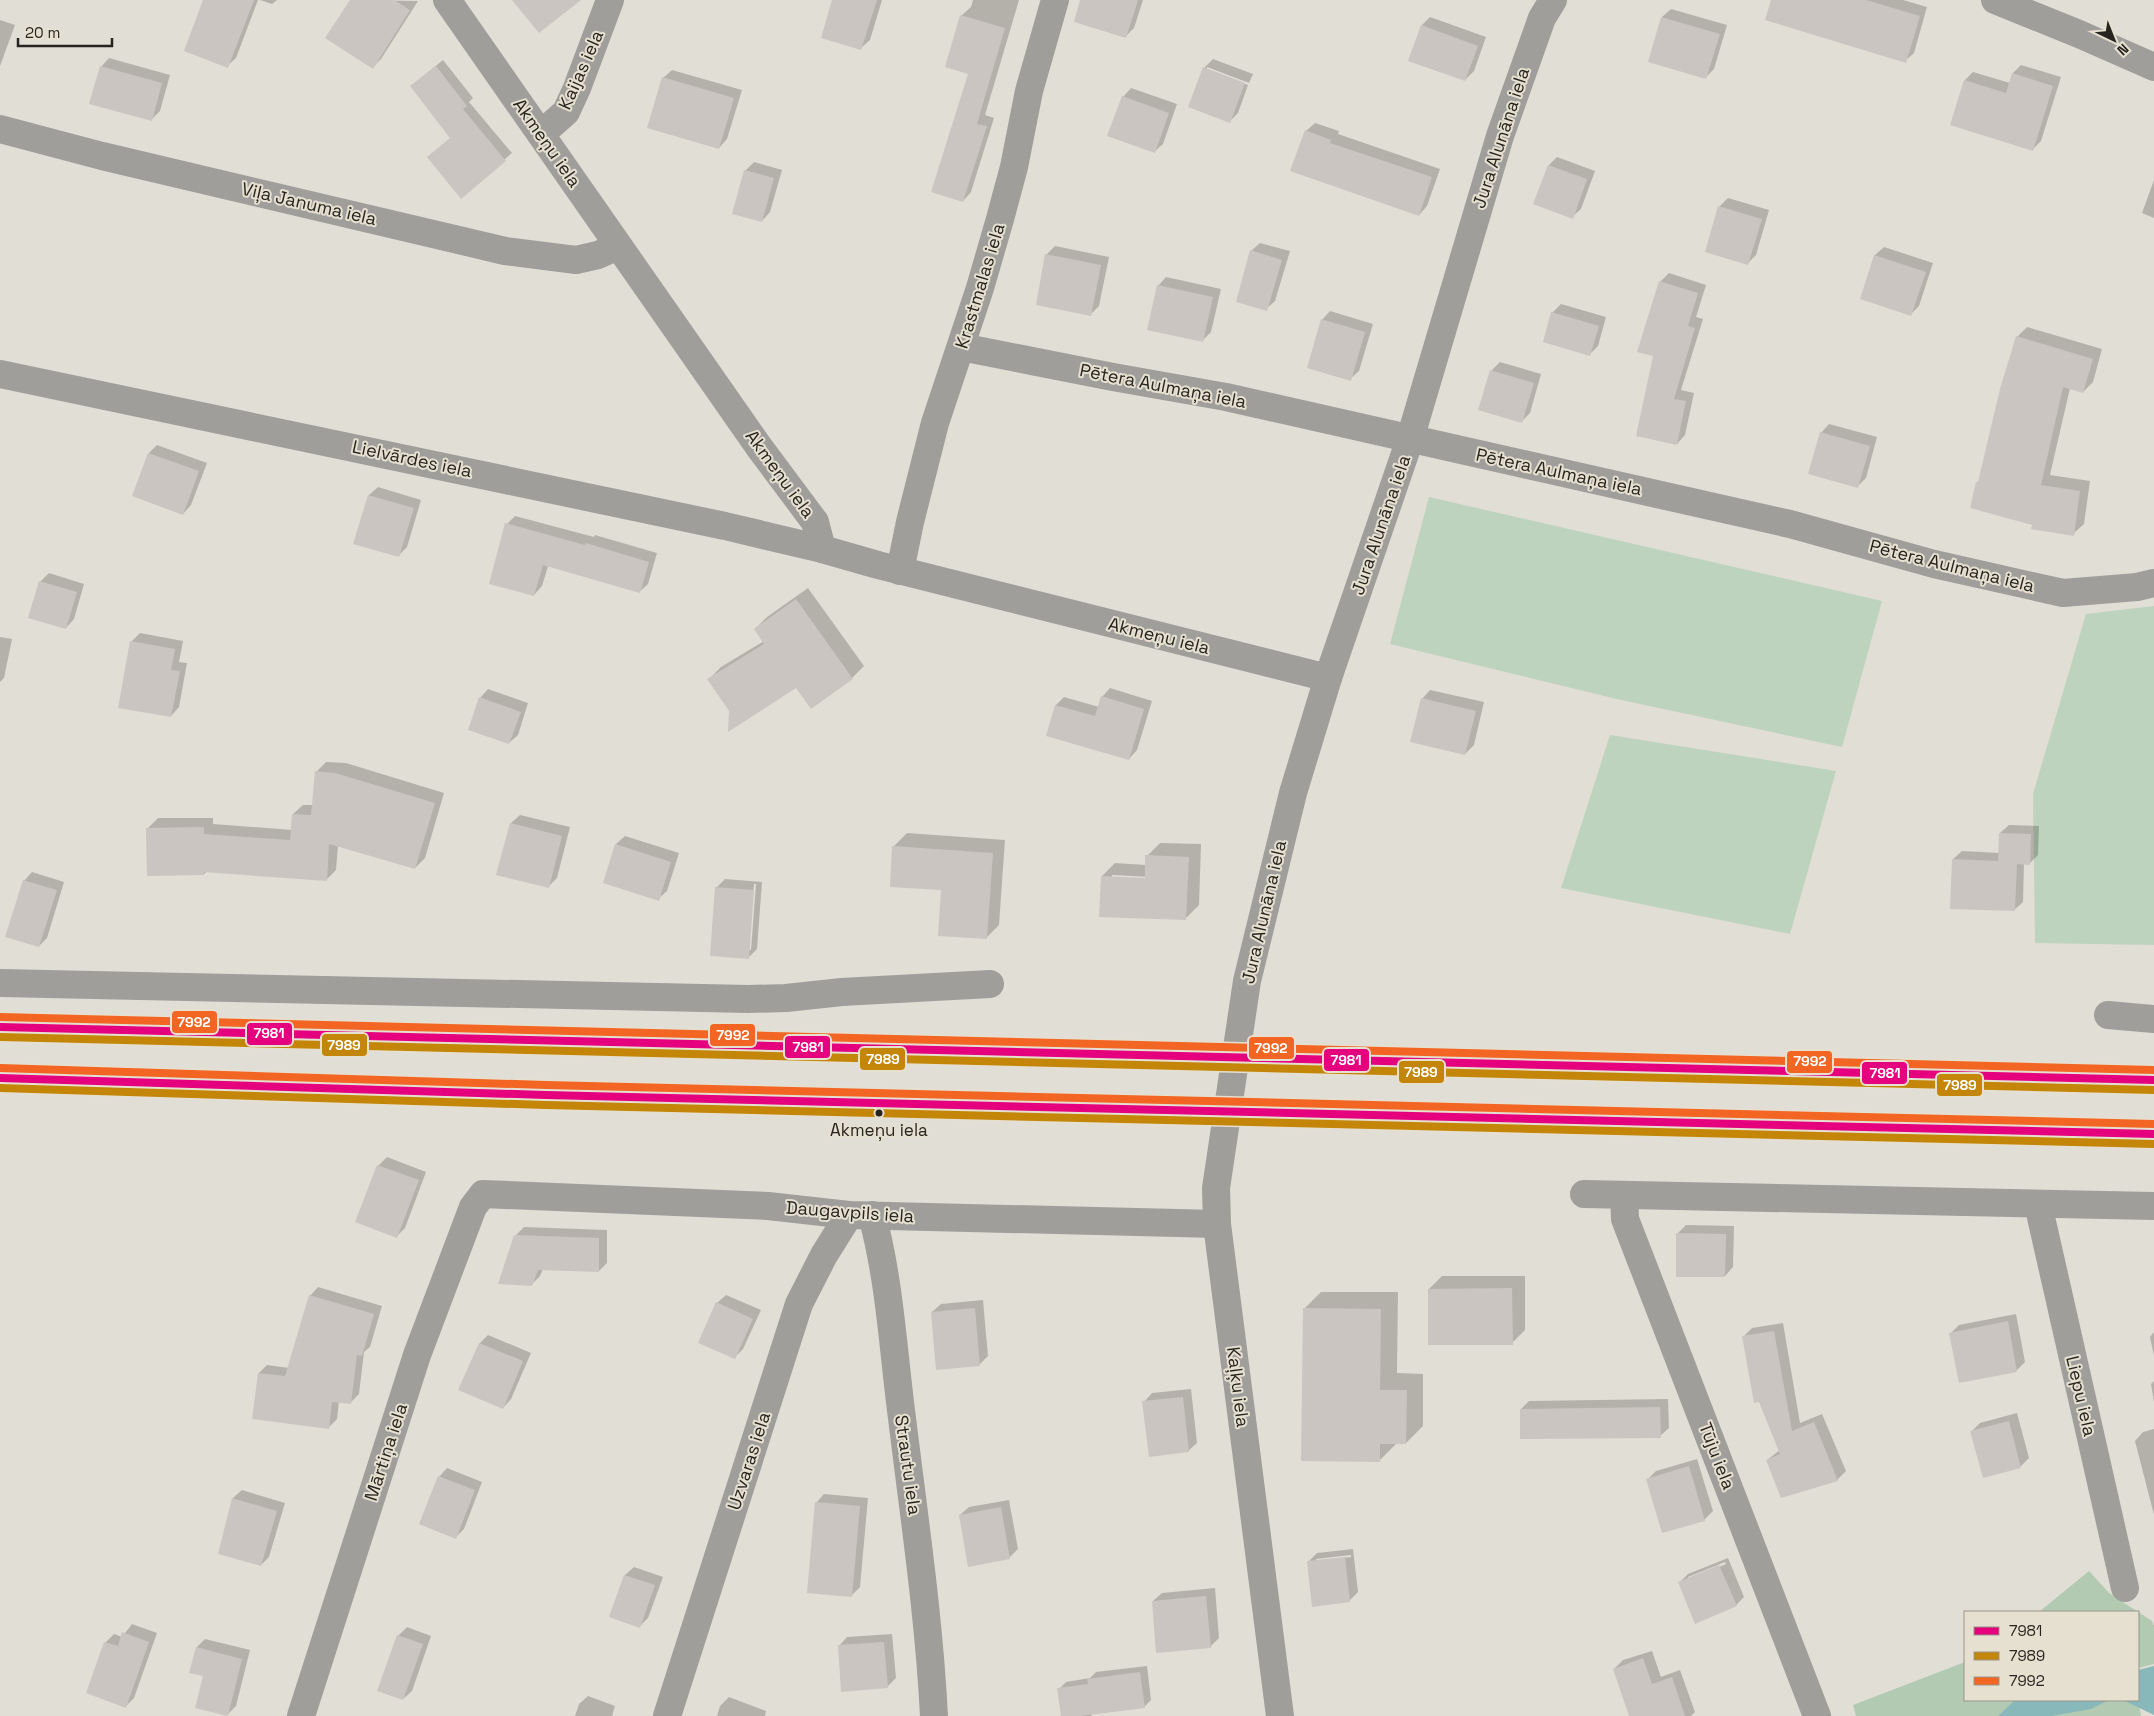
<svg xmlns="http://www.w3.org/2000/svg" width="2154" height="1716" font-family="'Space Grotesk',sans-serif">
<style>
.green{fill:#bed3bd}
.forest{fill:#b3cab2}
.water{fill:#89b8bb}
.shadow{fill:#0003;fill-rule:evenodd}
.building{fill:#cac5c0}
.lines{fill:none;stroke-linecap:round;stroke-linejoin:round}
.minor{stroke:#a09e9b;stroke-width:28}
.highway{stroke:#a8a5a0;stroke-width:28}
.bus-1-casing{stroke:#e6e0d1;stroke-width:11}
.bus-2-casing{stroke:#e6e0d1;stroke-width:11}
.bus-3-casing{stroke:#e6e0d1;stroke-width:11}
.bus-1{stroke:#e5007d;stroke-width:8}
.bus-2{stroke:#c38608;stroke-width:8}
.bus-3{stroke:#f26522;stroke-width:8}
.bus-dot{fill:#26241e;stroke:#e6e0d1;stroke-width:2}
.labels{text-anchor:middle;stroke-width:4;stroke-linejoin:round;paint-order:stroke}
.bus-label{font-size:17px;fill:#26241e;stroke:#e6e0d1}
.street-label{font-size:18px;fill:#26241e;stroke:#e6e0d1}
.line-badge{stroke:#e6e0d1;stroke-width:2}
.badge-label{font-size:14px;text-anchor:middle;font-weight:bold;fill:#fff}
</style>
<rect width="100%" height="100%" fill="#e1ded6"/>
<g class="green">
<polygon points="1429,497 1882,601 1842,747 1621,700 1390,644"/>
<polygon points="2154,606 2154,945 2035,943 2033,794 2086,614"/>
<polygon points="1610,735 1836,771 1790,934 1561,888"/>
</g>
<g class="forest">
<polygon points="2089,1571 2109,1593 2152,1621 2154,1626 2154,1664 2138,1668 2138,1612 2039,1612"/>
<polygon points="1965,1662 1965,1700 2138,1700 2138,1698 2141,1716 1856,1716 1853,1705"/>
</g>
<polygon class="water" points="2154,1666 2154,1715 2125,1701 2109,1700 2091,1709 2052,1716 1998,1716 2015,1700 2138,1700 2138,1670"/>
<g class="shadow">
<polygon points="204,0 258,0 236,58 227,66"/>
<polygon points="260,0 277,0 272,4"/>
<polygon points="351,0 418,1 381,59 373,67"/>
<polygon points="834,0 882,0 870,40 861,48"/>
<polygon points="973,0 1019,0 985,115 994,118 971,192 963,201 970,73 961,16 971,7"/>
<polygon points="1082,0 1143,0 1134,28 1126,36"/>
<polygon points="1772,0 1903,0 1927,7 1914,53 1905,61"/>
<polygon points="1671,9 1727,25 1714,69 1706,77 1650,61 1662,17"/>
<polygon points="1430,17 1486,37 1474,71 1465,80 1422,25"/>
<polygon points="0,20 15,25 0,66"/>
<polygon points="109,58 170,75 160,111 151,120 101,67"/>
<polygon points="1213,59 1253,74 1249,83 1207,67 1207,70 1248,85 1238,113 1230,121 1204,68"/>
<polygon points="443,60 473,98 469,102 512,153 462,197 451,137 411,86"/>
<polygon points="2021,65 2061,77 2041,141 2033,149 1965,80 1973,72 2010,83 2013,73"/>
<polygon points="672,70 742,90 727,139 719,148 663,78"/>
<polygon points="1131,88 1177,104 1163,144 1154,152 1123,97"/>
<polygon points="1315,123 1339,131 1338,134 1440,169 1427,206 1419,215 1306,131"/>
<polygon points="1557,157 1595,171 1581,209 1572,217 1534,204 1549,165"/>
<polygon points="754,162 782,170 770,212 762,221 745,171"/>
<polygon points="2154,180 2154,218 2142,213"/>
<polygon points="1728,198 1769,210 1756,255 1748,263 1719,207"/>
<polygon points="1260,243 1290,251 1275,301 1266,309 1251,251"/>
<polygon points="1055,246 1109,257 1099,306 1091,314 1046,255"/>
<polygon points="1884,247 1933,263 1919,306 1911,314 1861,298 1875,255"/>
<polygon points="1669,273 1706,285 1696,317 1703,319 1681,390 1694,393 1685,435 1677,444 1655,356 1660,282"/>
<polygon points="1166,277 1221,289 1211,332 1203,340 1158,286"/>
<polygon points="1561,304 1606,317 1598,346 1590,354 1552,313"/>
<polygon points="1330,311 1373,324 1359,371 1350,379 1322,320"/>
<polygon points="2027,327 2102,349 2093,382 2083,392 2070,388 2050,475 2090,481 2084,524 2073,534 2033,524 2017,337"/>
<polygon points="1500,362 1541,374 1530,413 1522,421 1491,371"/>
<polygon points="1829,424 1877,437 1866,478 1858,486 1821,433"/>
<polygon points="157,445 207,463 191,505 183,514 149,453"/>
<polygon points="378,487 421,500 407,547 398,556 355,543 369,495"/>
<polygon points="515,516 594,537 595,535 657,553 648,584 639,592 548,566 542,586 534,595 507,524"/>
<polygon points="49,573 84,584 74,619 66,628 40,582"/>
<polygon points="808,588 864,666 852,678 796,686 730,710 709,679 721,667 764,641 755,629 767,617"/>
<polygon points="140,633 183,641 179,662 187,663 179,707 171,716 132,641"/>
<polygon points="0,637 12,639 4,678 0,682"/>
<polygon points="1110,688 1152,701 1137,750 1129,759 1047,735 1056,705 1064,697 1099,707 1102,697"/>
<polygon points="488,689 528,703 518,735 509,743 480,698"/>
<polygon points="1430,690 1484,702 1474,745 1465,754 1422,699"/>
<polygon points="326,762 346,763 444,793 425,858 415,868 338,845 336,870 326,880 207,871 204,874 148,828 158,818 213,818 213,824 292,830 293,814 303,805 313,805 317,771"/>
<polygon points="520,815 570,827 557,878 548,887 498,874 511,823"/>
<polygon points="2009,825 2039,826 2038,855 2029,864 2024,863 2023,902 2014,910 1953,859 1962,851 2000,853 2000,833"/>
<polygon points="907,833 1005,840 999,925 986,938 942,889 894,846"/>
<polygon points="625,836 679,853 667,891 658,899 616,844"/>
<path d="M 1160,843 L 1201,844 L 1199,905 L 1186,918 L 1102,876 L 1115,863 L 1146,865 L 1147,856 ZM 1112,875 L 1151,877 L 1151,879 L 1112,878 Z"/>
<polygon points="32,872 64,882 47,938 39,946 24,881"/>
<path d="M 725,879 L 762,882 L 757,949 L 748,958 L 716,888 ZM 754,884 L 756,884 L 751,950 L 748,950 Z"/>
<polygon points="387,1157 426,1172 405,1228 397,1236 378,1166"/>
<polygon points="1686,1225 1734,1226 1733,1267 1725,1276 1677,1234"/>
<polygon points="524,1227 607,1230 607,1263 599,1271 543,1269 540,1276 531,1285 515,1236"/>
<polygon points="1442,1276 1525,1276 1525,1330 1512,1343 1429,1289"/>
<polygon points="318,1287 382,1306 370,1347 364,1352 359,1394 350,1403 339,1401 337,1419 328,1428 259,1373 267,1365 289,1368 310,1296"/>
<polygon points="1321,1292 1398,1292 1397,1373 1423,1374 1423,1426 1406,1443 1397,1443 1379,1461 1304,1309"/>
<polygon points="726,1295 761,1310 743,1349 735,1357 717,1303"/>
<polygon points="983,1300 988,1356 980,1364 932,1312 941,1304"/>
<polygon points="2016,1314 2025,1362 2017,1370 1960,1382 1951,1333 1959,1325"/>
<polygon points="1783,1323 1800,1423 1822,1414 1846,1471 1837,1480 1767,1460 1780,1450 1743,1337 1752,1328"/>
<polygon points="2154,1332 2154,1356 2150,1337"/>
<polygon points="488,1335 531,1353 511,1399 503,1408 460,1390 480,1343"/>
<polygon points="2154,1381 2154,1402 2151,1384"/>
<polygon points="1191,1389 1197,1443 1188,1451 1144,1402 1152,1393"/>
<polygon points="1668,1399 1669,1428 1660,1436 1521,1409 1529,1401"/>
<polygon points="2017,1413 2029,1458 2020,1467 1972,1431 1980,1423"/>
<polygon points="2154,1429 2154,1515 2135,1441 2143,1432"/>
<polygon points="1697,1459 1713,1511 1704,1520 1647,1480 1656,1471"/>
<polygon points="447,1468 482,1482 464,1529 456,1537 439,1477"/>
<polygon points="242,1490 285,1503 269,1557 261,1565 220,1553 233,1498"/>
<polygon points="824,1494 868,1498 860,1587 852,1595 816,1503"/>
<polygon points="1009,1500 1018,1549 1009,1558 960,1515 969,1507"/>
<path d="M 1353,1549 L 1358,1592 L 1349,1601 L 1308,1562 L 1317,1553 ZM 1351,1555 L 1351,1557 L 1316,1561 L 1316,1559 Z"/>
<path d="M 1728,1558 L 1744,1597 L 1736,1605 L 1679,1583 L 1688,1574 ZM 1725,1562 L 1726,1564 L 1688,1580 L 1688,1577 Z"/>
<polygon points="634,1567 663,1577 648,1618 639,1627 611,1617 625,1575"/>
<polygon points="1215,1588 1219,1638 1210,1647 1153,1601 1162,1593"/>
<polygon points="132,1624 157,1633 134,1698 126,1706 87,1692 106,1642 114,1634 122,1637"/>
<polygon points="407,1627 431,1636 412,1691 403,1699 398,1636"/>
<polygon points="892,1634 896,1678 887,1687 839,1646 847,1637"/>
<polygon points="205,1639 250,1650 236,1706 227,1715 204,1675 197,1647"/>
<polygon points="1652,1651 1661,1677 1680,1670 1695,1712 1691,1716 1631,1716 1614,1669 1623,1660"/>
<polygon points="1147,1666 1151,1700 1144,1707 1093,1713 1091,1716 1062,1716 1059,1689 1066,1682 1090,1678 1096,1672"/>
<polygon points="588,1696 615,1706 612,1716 575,1716 579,1704"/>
<polygon points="729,1697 766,1711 765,1716 717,1716 720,1706"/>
</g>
<g class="building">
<polygon points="203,0 254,0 228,68 184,51"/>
<polygon points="350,0 394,0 410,10 373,69 325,38"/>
<polygon points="512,0 581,0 539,33"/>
<polygon points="832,0 877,0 861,50 821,38"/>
<polygon points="1080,0 1138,0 1126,38 1074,22"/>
<polygon points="1771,0 1866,0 1920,16 1906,63 1765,20"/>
<polygon points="960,15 1005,28 977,124 987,126 963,202 931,192 968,74 945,67"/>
<polygon points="1661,17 1720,34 1706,79 1648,62"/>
<polygon points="1421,25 1478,46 1465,81 1408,61"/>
<polygon points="100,66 162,83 152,121 89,104"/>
<polygon points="436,66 467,106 463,109 506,161 461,199 427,157 450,138 410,86"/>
<polygon points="1203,67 1245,83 1230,123 1188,107"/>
<polygon points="2012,73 2053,86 2033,151 1950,125 1964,80 2006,93"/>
<polygon points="662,77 734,98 719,149 647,128"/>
<polygon points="1122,96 1169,113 1155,153 1107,136"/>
<polygon points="1305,130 1331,140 1330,143 1432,177 1419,216 1290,171"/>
<polygon points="1548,165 1587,179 1573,219 1533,204"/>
<polygon points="744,170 774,178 762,222 732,214"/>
<polygon points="1718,206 1762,219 1748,265 1705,252"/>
<polygon points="1250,250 1282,260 1267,311 1236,302"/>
<polygon points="1045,254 1101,265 1091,316 1036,305"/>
<polygon points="1874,255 1926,272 1911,316 1860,299"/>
<polygon points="1659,281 1698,293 1688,326 1695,328 1674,399 1686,401 1677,445 1636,436 1653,356 1637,352"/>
<polygon points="1157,285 1213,297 1203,342 1147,330"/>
<polygon points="1551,312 1599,326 1590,356 1543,342"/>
<polygon points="1321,319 1365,332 1351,381 1307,368"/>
<polygon points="2016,336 2093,359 2083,393 2063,387 2041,485 2080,491 2074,536 2031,529 2032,525 1970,508 1976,482 1978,482 2000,389"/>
<polygon points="1490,370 1534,383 1522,423 1478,410"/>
<polygon points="1820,432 1870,446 1858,488 1808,474"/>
<polygon points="148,453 199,471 183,515 132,496"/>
<polygon points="368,495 414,508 399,557 353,544"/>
<polygon points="505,523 585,545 586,543 649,562 640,593 543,565 534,596 489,584"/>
<polygon points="39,581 77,592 66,629 28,618"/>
<polygon points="796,599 853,679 811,709 796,688 728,732 729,711 707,679 764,644 754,629"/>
<polygon points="130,641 175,649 171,670 180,671 171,717 118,708"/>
<polygon points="1101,696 1144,709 1129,760 1046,736 1055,705 1095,716"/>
<polygon points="479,697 521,712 509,744 468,730"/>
<polygon points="1421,698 1476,711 1465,755 1410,742"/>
<polygon points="315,771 335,773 435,803 415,869 329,844 327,881 204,872 204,875 147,876 146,828 204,827 204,834 290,840 292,814 311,815"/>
<polygon points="510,823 562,836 549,888 496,875"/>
<polygon points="1999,833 2031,834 2030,865 2017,864 2015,911 1950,909 1952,859 1998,861"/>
<polygon points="615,844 671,862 659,901 603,883"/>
<polygon points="892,846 993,853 987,939 938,936 941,890 890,887"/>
<polygon points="1145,855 1189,857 1186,920 1099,917 1101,876 1145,878"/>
<polygon points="23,880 57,890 39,947 5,937"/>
<polygon points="715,887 754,890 749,959 710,956"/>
<polygon points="377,1165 419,1180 397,1238 355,1222"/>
<polygon points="1676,1233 1726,1234 1725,1277 1676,1277"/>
<polygon points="514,1235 599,1238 599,1272 538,1270 532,1286 498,1284"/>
<polygon points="1512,1288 1513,1345 1428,1345 1428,1289"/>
<polygon points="309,1295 374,1314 362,1356 357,1355 351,1404 332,1402 329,1429 252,1419 258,1373 285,1376"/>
<polygon points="716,1302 753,1319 735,1359 698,1343"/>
<polygon points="975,1308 980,1366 936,1370 931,1312"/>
<polygon points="1303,1308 1381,1309 1380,1390 1407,1390 1406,1444 1380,1444 1380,1462 1301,1461"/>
<polygon points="2008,1321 2017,1372 1959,1383 1949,1333"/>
<polygon points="1774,1331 1792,1431 1814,1422 1838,1481 1781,1498 1766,1460 1780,1454 1759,1402 1754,1403 1742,1336"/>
<polygon points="479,1343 523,1361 503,1409 458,1390"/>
<polygon points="1183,1397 1189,1452 1149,1457 1142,1401"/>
<polygon points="1660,1407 1661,1438 1520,1439 1520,1409"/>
<polygon points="2009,1421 2021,1468 1983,1478 1970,1431"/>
<polygon points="1689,1466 1705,1521 1662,1533 1646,1479"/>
<polygon points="438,1476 475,1490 456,1539 419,1524"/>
<polygon points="232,1498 277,1511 261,1566 218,1554"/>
<polygon points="815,1502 860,1506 852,1597 807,1593"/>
<polygon points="1001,1507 1010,1559 968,1567 959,1515"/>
<polygon points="1345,1557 1350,1602 1312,1607 1307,1561"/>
<polygon points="1719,1565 1737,1606 1695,1624 1678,1582"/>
<polygon points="624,1575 655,1585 640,1628 609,1617"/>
<polygon points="1206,1596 1211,1648 1156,1653 1152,1601"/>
<polygon points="122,1632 149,1642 126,1708 86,1693 104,1642 118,1646"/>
<polygon points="397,1635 423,1644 403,1700 377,1691"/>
<polygon points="884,1642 888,1688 841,1692 838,1645"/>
<polygon points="196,1647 242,1659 228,1716 195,1708 203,1676 189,1673"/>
<polygon points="1643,1658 1652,1684 1672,1677 1685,1716 1629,1716 1613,1669"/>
<polygon points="1140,1672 1145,1708 1080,1716 1061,1716 1057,1688 1088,1684 1087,1679"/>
</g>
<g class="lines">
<g class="minor">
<polyline points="447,0 759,447 815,522 822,549"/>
<polyline points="1995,0 2079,34 2154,67"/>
<polyline points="0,129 102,156 505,251 576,260 598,255 618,246"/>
<polyline points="541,134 566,112 577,88 610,0"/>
<polyline points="961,347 1113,377 1226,397 1790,524 1934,564 2063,593 2137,587 2154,583"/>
<polyline points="0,374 725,526 822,549 878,565 1328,678"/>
<polyline points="900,571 910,522 935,423 980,288 1000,219 1014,167 1029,91 1055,0"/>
<polyline points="0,983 748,999 786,998 842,992 990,984"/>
<polyline points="2108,1015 2154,1019"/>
<polyline points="1584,1194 2154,1206"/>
<polyline points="1624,1195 1625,1219 1817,1716"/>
<polyline points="2038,1204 2125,1588"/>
<path d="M 872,1215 C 890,1282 893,1350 902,1418 C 914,1517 929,1616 934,1716"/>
<polyline points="301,1716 417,1355 473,1207 483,1194 768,1206 849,1215 1217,1224"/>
<polyline points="667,1716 799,1304 824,1255 849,1215"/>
<polyline points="1280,1716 1217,1224 1216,1188 1247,981 1293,793 1328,678 1410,439 1500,136 1542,18 1553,0"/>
</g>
<g class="highway">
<polyline points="0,1027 2154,1080"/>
<polyline points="0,1078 546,1095 2154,1134"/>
</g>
<g class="bus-1-casing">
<g id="bus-1">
<polyline points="0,1027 2154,1080"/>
<polyline points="0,1078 546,1095 2154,1134"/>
</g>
</g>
<g class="bus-2-casing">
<g id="bus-2">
<polyline points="0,1037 2154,1090"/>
<polyline points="0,1088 546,1105 2154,1144"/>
</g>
</g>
<g class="bus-3-casing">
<g id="bus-3">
<polyline points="0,1017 2154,1070"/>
<polyline points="0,1068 546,1085 2154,1124"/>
</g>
</g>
<use href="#bus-1" class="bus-1"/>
<use href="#bus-2" class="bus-2"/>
<use href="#bus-3" class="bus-3"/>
</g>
<circle class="bus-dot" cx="879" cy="1113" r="4.5"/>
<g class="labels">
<g class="bus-label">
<text x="879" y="1136">Akmeņu iela</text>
</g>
<g class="street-label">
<text transform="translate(581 70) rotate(-66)" y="6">Kaijas iela</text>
<text transform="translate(1501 138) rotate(-72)" y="6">Jura Alunāna iela</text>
<text transform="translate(547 143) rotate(55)" y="6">Akmeņu iela</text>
<text transform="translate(309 204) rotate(13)" y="6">Viļa Januma iela</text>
<text transform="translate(980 286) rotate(-73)" y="6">Krastmalas iela</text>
<text transform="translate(1163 386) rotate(11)" y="6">Pētera Aulmaņa iela</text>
<text transform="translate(412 459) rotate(12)" y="6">Lielvārdes iela</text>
<text transform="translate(1559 472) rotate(12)" y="6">Pētera Aulmaņa iela</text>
<text transform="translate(780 474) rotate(54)" y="6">Akmeņu iela</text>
<text transform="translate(1381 525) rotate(-71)" y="6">Jura Alunāna iela</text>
<text transform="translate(1952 566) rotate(14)" y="6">Pētera Aulmaņa iela</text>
<text transform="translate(1159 636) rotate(14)" y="6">Akmeņu iela</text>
<text transform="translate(1264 912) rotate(-77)" y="6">Jura Alunāna iela</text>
<text transform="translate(850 1212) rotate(4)" y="6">Daugavpils iela</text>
<text transform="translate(1238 1387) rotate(83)" y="6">Kaļķu iela</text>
<text transform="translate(2081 1396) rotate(77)" y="6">Liepu iela</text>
<text transform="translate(386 1452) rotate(-72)" y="6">Mārtiņa iela</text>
<text transform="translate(1717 1456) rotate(69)" y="6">Tūju iela</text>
<text transform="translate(749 1461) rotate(-72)" y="6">Uzvaras iela</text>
<text transform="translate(908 1465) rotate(82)" y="6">Strautu iela</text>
</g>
</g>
<g class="line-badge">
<rect x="171" y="1010" width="47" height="24" rx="5" fill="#f26522"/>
<rect x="246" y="1022" width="47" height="24" rx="5" fill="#e5007d"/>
<rect x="709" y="1023" width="47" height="24" rx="5" fill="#f26522"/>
<rect x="321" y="1033" width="47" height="24" rx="5" fill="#c38608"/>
<rect x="784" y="1035" width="47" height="24" rx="5" fill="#e5007d"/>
<rect x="1248" y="1036" width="47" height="24" rx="5" fill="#f26522"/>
<rect x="859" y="1047" width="47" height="24" rx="5" fill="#c38608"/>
<rect x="1323" y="1048" width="47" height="24" rx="5" fill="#e5007d"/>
<rect x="1786" y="1050" width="47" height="24" rx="5" fill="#f26522"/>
<rect x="1398" y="1060" width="47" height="24" rx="5" fill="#c38608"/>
<rect x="1861" y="1061" width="47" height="24" rx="5" fill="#e5007d"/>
<rect x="1936" y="1073" width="47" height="24" rx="5" fill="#c38608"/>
</g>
<g class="badge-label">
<text x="194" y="1027">7992</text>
<text x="269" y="1038">7981</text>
<text x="733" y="1040">7992</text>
<text x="344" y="1050">7989</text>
<text x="808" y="1052">7981</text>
<text x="1271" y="1053">7992</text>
<text x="883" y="1064">7989</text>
<text x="1346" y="1065">7981</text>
<text x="1810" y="1066">7992</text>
<text x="1421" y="1077">7989</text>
<text x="1885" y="1078">7981</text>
<text x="1960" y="1090">7989</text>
</g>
<rect x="1964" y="1611" width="175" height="90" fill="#e6e0d1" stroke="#999589"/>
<rect x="1974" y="1627" width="25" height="8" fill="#e5007d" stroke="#999589"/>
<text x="2009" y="1636" font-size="15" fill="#26241e">7981</text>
<rect x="1974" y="1652" width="25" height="8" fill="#c38608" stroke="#999589"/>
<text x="2009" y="1661" font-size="15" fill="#26241e">7989</text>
<rect x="1974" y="1677" width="25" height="8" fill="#f26522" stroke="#999589"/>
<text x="2009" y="1686" font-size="15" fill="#26241e">7992</text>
<g transform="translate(2114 40) rotate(137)" stroke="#e6e0d1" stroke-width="4" paint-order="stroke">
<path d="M0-4L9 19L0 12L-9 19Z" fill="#26241e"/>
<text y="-8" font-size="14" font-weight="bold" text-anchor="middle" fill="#26241e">N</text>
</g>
<path d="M18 38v8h94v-8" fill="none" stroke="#26241e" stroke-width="2.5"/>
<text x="25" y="38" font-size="15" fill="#26241e" stroke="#e6e0d1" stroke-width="4" paint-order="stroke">20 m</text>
</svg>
